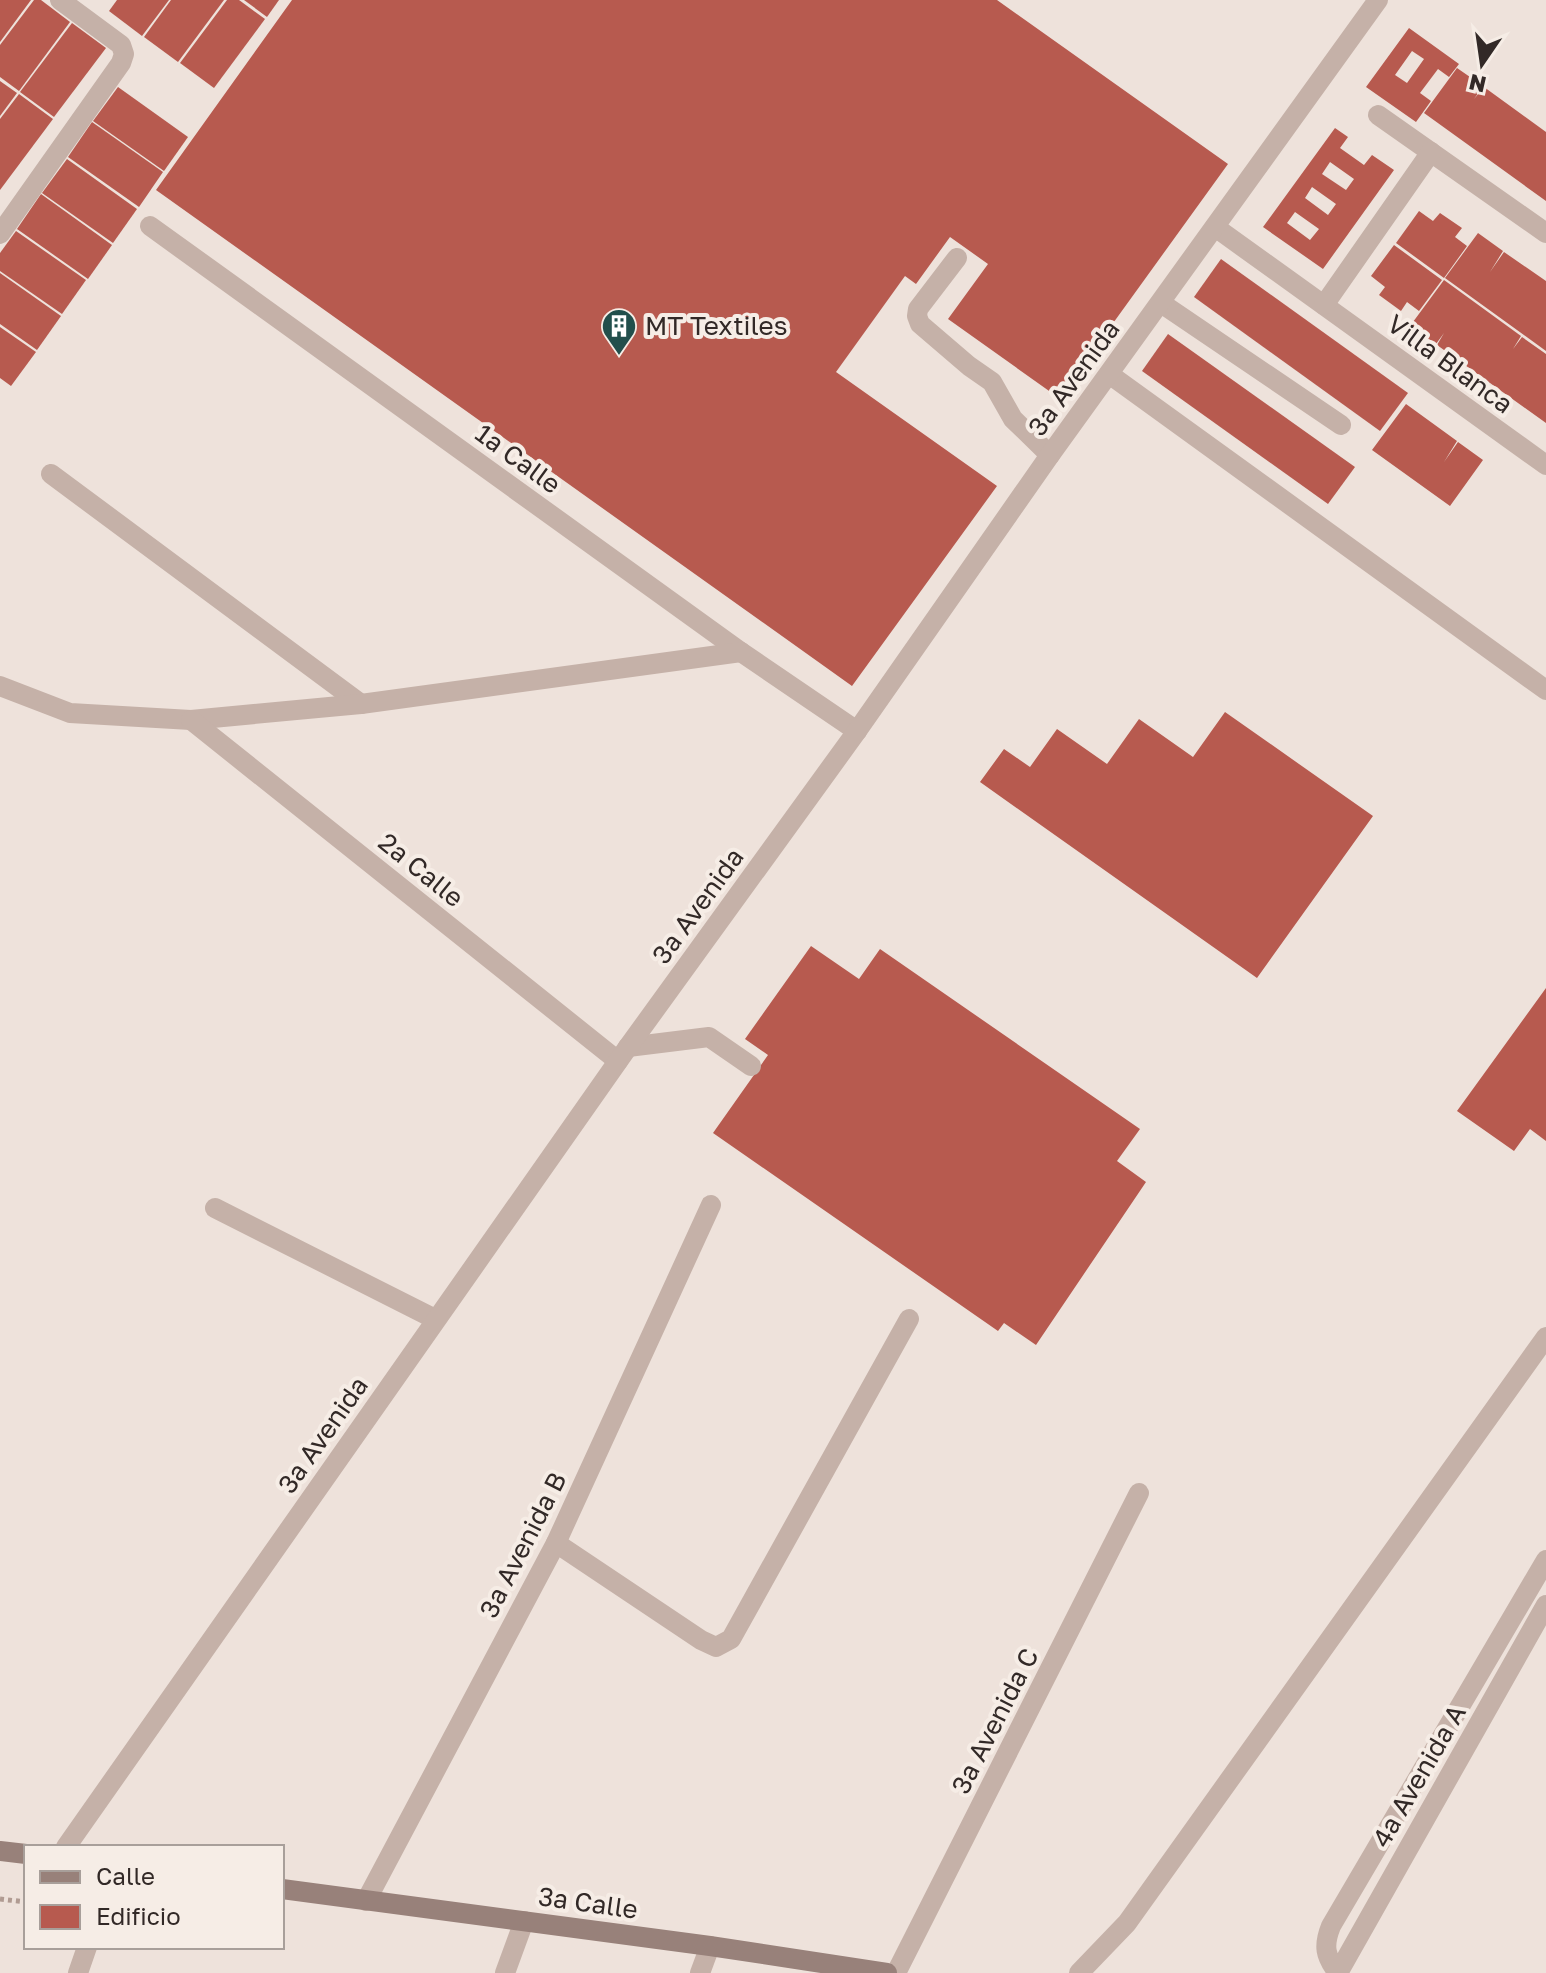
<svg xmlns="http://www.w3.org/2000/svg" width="1546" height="1973" font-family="'Golos Text',sans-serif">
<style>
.building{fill:#b75a4f;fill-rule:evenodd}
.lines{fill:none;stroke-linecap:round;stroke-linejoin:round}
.path{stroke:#b09b92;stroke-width:5;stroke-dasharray:4 4;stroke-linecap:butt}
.service{stroke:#c5b1a8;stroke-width:20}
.minor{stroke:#c5b1a8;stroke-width:20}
.tertiary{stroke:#c5b1a8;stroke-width:20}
.secondary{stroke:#98817a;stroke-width:20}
.labels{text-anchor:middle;stroke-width:8;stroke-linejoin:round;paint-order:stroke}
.poi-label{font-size:26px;fill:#322927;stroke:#f6ede6;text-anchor:start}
.street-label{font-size:26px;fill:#322927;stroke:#f6ede6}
</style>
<rect width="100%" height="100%" fill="#eee2db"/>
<g class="building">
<polygon points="0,0 31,0 0,42"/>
<polygon points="34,0 41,0 70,22 19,91 0,77 0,45"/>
<polygon points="117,0 169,0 142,36 109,11"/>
<polygon points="171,0 224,0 178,62 144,37"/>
<polygon points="227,0 239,0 265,19 214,88 180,63"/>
<polygon points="244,0 279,0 267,17"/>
<polygon points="292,0 997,0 1228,164 1059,398 948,319 988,264 950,237 916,284 905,276 836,372 997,486 852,686 156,190"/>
<polygon points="72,23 106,48 54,117 20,92"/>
<path d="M 1409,28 L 1459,64 L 1449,77 L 1438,69 L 1420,93 L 1431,101 L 1416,122 L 1366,87 ZM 1412,51 L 1424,59 L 1407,83 L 1395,75 Z"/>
<polygon points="1457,68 1483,86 1474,99 1484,87 1546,132 1546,201 1424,113"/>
<polygon points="0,81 17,93 0,116"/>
<polygon points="118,87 188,137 164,171 93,121"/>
<polygon points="19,94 53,119 0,190 0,119"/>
<polygon points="92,122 163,172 139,207 68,157"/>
<path d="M 1335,128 L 1348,137 L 1340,148 L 1364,165 L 1372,155 L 1394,170 L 1323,269 L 1263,227 ZM 1330,162 L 1354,179 L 1346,190 L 1322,174 ZM 1312,187 L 1336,204 L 1328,215 L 1305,198 ZM 1295,212 L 1319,229 L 1310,240 L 1287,223 Z"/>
<polygon points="67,159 137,209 113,243 42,193"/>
<polygon points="41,194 112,245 88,279 17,229"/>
<polygon points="1419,211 1433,221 1440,213 1462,228 1455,237 1467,246 1444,278 1396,243"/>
<polygon points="16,231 86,280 62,314 0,271 0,253"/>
<polygon points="1478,233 1503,251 1490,272 1504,252 1546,281 1546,351 1445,278"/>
<polygon points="1394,245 1442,280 1419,311 1407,302 1401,311 1379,295 1385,287 1371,276"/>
<polygon points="1221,259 1408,393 1380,431 1194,297"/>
<polygon points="0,273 61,316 37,350 0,324"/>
<polygon points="1444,280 1521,336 1513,349 1522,337 1546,354 1546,423 1437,345 1444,333 1436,344 1410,326"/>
<polygon points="0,327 36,352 11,386 0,378"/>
<polygon points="1168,334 1355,467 1328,504 1142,371"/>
<polygon points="1406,404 1457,441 1444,462 1458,442 1483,460 1450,506 1372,450"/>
<polygon points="1225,712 1373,816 1257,978 980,782 1004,749 1030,767 1057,729 1107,764 1139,719 1193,757"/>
<polygon points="811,946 859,979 880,949 1140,1129 1117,1161 1146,1182 1036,1345 1004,1323 998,1331 713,1133 768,1055 745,1039"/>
<polygon points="1546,988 1546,1141 1530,1129 1514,1151 1457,1111"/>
</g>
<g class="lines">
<polyline class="path" points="0,1899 26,1902"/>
<g class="service">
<polyline points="957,258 918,309 917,316 920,324 969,366 992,382 1013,419 1050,455"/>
<polyline points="1161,303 1341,425"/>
<polyline points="1109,374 1546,690"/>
<polyline points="0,686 70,713 191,720"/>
<polyline points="628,1047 709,1037 751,1066"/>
<polyline points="1079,1973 1127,1923 1546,1337"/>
</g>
<g class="minor">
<polyline points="1378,115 1546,233"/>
<polyline points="150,226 741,652 857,731"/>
<polyline points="1215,227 1546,465"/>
<polyline points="0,234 121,63 124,54 121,45 60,0"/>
<polyline points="1324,305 1431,152"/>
<polyline points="51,474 361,704"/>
<polyline points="191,720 361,704 741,652"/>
<polyline points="191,720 618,1061"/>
<polyline points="215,1208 435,1319"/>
<polyline points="556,1543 701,1640 716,1647 731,1639 909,1319"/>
<path d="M 1546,1560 L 1331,1926 C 1323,1946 1325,1956 1338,1973 L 1546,1605"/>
<polyline points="366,1901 556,1543 711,1205"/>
<polyline points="505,1973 524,1921"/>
<polyline points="700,1973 710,1946"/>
<polyline points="896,1973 1139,1493"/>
</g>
<g class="tertiary">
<polyline points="66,1847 628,1047 857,731 1050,455 1378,0"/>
<polyline points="78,1973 87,1947"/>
</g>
<g class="secondary">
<polyline points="0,1851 26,1854"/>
<polyline points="282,1889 710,1946 887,1973"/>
</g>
</g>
<defs>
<g id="building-pin" transform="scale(1.8)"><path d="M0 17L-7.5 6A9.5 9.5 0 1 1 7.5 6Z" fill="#224f4c" stroke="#f6ede6"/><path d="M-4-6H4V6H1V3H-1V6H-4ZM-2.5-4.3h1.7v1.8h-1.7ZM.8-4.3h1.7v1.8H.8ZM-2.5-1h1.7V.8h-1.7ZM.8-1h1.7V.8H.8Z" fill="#fff"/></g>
</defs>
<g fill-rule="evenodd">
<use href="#building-pin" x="619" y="326"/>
</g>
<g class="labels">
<g class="poi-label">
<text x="645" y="335">MT Textiles</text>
</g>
<g class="street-label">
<text transform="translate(1450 364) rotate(36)" y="9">Villa Blanca</text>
<text transform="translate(1074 378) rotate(-54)" y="9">3a Avenida</text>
<text transform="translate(518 459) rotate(36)" y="9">1a Calle</text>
<text transform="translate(421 870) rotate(39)" y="9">2a Calle</text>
<text transform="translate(698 906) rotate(-54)" y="9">3a Avenida</text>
<text transform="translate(323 1435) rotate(-55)" y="9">3a Avenida</text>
<text transform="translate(523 1545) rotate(-63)" y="9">3a Avenida B</text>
<text transform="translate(995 1721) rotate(-63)" y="9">3a Avenida C</text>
<text transform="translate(1419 1776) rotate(-60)" y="9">4a Avenida A</text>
<text transform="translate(588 1903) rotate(8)" y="9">3a Calle</text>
</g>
</g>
<rect x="24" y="1845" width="260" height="104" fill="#f6ede6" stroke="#a89f9a" stroke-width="2"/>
<rect x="40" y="1871" width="40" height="12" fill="#98817a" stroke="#a89f9a" stroke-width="2"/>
<text x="96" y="1885" font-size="24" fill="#322927">Calle</text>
<rect x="40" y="1905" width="40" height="24" fill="#b75a4f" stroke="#a89f9a" stroke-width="2"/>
<text x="96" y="1925" font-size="24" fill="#322927">Edificio</text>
<g transform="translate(1482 64) rotate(193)" stroke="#f6ede6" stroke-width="6" paint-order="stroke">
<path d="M0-6L14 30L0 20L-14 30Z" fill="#322927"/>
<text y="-12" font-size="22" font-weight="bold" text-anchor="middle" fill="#322927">N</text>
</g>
</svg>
